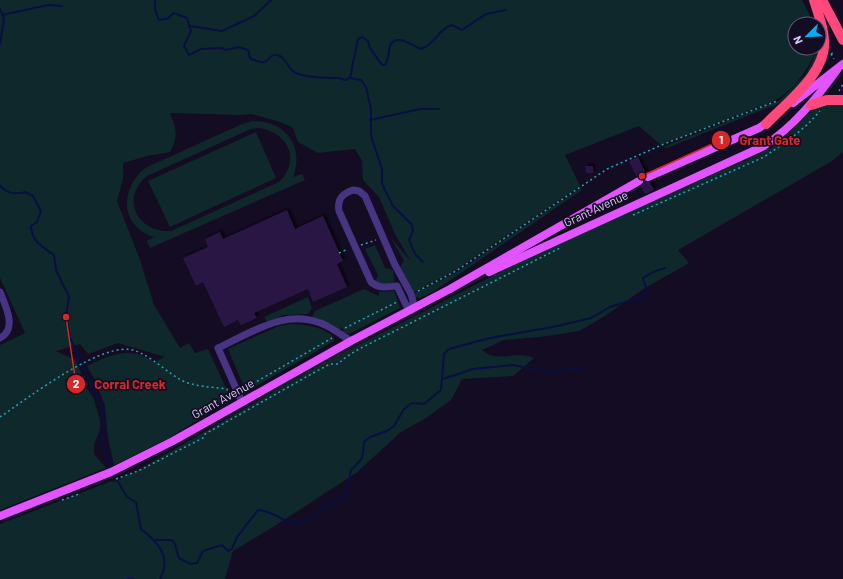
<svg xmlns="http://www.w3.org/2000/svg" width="843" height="579" font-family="Barlow,sans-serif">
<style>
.green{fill:#0f282c;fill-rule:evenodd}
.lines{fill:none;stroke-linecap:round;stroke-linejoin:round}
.stream{stroke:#071041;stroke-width:2}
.building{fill:#291744;filter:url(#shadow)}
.path{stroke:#27a4b9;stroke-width:1.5;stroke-dasharray:2 3;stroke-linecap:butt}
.minor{stroke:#473584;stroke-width:7}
.major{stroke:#e154ff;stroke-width:8}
.highway{stroke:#ff487b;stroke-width:10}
.labels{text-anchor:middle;stroke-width:3.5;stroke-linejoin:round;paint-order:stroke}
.street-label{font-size:12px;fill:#ddcdff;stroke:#140c22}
.leader{fill:none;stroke:#d62828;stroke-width:1.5}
.callout-dot{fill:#d62828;stroke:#140c22;stroke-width:1.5}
.mark-label{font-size:12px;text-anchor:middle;font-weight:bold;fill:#fff}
.callout-label{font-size:13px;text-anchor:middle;font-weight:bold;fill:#d62828;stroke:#140c22;stroke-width:3.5;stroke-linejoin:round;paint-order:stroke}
</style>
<defs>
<filter id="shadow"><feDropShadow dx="2.5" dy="-2.5" stdDeviation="1" flood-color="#0009"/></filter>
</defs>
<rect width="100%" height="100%" fill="#140c22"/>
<g class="green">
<path d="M 0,0 L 802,0 L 814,24 L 795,24 L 795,48 L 817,48 C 809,69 794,90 774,101 L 661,145 L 639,126 L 565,155 L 580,186 L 456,270 L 414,292 L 412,292 L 400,267 L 404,261 L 390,236 L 405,255 L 410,260 L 395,234 L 379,197 L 363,180 L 362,161 L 355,149 L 318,153 L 298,142 L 293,128 L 283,123 L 252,114 L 239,115 L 170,113 C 176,130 179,134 170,152 L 147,156 L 123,163 L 123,179 L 117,201 L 140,260 L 154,305 L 180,348 L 189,343 L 195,353 L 208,349 L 231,399 L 169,438 L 114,465 L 108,438 L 105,406 L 95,380 L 87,366 C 102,359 119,350 137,354 C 142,355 149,359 154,362 L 165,357 L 118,343 L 88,354 L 80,344 L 56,351 L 75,360 L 80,370 L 84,385 L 93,397 L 100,420 L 100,429 L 94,445 L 94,454 L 106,468 L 0,510 L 0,345 L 25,333 L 0,278 Z"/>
<polygon points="818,48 821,49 812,72 780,103 667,148 663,147 780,100 806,74"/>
<path d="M 843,102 L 843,152 L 832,161 L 678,250 L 689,263 L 642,290 L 605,316 L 579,331 L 548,336 L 504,340 L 482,350 C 498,364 516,350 534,358 L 513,376 L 462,379 L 451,400 L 426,418 L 401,432 L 356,473 L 270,529 L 233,551 L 225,579 L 0,579 L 0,524 L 112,481 L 113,482 L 121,479 L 121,477 L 135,472 L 325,362 L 467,289 L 569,238 L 749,159 L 773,147 L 815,108 L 821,105 Z"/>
<path d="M 252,121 C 285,120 305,146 293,177 L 302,174 L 305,180 L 150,248 L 147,241 L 154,237 C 119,226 120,189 145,168 L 242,124 ZM 259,128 C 287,132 302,159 279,182 L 171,231 C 137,233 120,198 147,176 L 251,129 Z"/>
<polygon points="256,132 276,178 170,227 148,181"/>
<polygon points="580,188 582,190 433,292 420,298 415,297 415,293 457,272"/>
<polygon points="375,245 385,268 393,270 395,285 391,287 375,282 378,275 365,249"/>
<polygon points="364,289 379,296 379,292 394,291 400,308 349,334 342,332 344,330 342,328 339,330 312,318 315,311"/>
<polygon points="308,297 312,308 308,314 284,315 267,322 264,317"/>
<path d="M 291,324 C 306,324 321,327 333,336 L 332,337 L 334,338 L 334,341 L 256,386 L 248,389 L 246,386 L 244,387 L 228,349 L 279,326 Z"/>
</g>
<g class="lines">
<g class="stream">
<path d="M 155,0 L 155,10 L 159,20 L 167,19 L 174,13 L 187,18 L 191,31 L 184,46 L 189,55 L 201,49 L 222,48 L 225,50 L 239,47 L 248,50 L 250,58 C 273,70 265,53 277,55 C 286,56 288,70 296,73 C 309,79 326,77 339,78 L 345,80 L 350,78 L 358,39 L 362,37 L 368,41 L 370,48 L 382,65 L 385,65 C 389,59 388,53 390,46 C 395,32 413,46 421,49 C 436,44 439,28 452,25 L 462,30 L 486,14 L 506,10"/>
<polyline points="0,9 4,18 0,44"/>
<polyline points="2,15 48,5 62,6"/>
<polyline points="190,26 222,31 254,16 271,0"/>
<polyline points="350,78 361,80 366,87 371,109 371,136 382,169 382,184 393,206 412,225 413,231 409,240 415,254 423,262"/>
<polyline points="370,120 420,109 439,109"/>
<path d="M 0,185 C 5,193 16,195 25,192 L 33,196 L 41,211 L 37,222 L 31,226 C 31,241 43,247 54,255 L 56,270 L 69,297 L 66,317 L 70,338 L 102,408 L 104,424 L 102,444 L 110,465"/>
<polyline points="443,379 473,369 513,365 553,373 583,367"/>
<path d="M 117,480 L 127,497 L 136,502 L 141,529 C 158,542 172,557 160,579"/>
<path d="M 155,540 L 172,540 L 175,544 L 179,558 L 190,564 L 197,563 L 203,551 L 222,545 L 228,551 L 232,549 L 237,537 L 258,510 C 269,510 279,518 289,522 C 310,529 318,509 335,501 C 338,500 342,499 346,497 L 351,470 C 364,457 362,461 364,442 L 370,437 L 387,431 L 394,426 L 404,409 L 412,403 L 424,404 L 441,390 L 444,354 L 449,349 L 490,338 L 553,327 L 591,318 L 610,307 L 644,296 L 647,291 L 643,278 L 653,272 L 665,268"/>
<polyline points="127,579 133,579"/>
</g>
</g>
<g class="building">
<polygon points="638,157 645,172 643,177 636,176 629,161"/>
<polygon points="585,166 593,166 593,173 586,173"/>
<polygon points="644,181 650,182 654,190 645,194 641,186"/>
<polygon points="287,210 295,229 323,216 343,261 337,264 347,287 313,302 308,289 254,313 257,318 241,325 238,320 224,327 203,282 196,286 183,258 208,247 205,239 220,232 223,239"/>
</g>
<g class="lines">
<g class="path">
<polyline points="831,54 834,59"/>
<polyline points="831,54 835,52"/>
<polyline points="839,91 843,84"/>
<polyline points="633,215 764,157 789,140 808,124 820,111"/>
<polyline points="361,245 376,240"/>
<polyline points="339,253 348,249"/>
<polyline points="418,291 456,271 607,169 664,144 777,101"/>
<polyline points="345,328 397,302"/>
<polyline points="244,389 332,338"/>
<path d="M 0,417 C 27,399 105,338 136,351 C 154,358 168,374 185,382 C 199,387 213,387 227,389 L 230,398 L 233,397"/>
<polyline points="116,479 138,471 203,438 205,434 315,372 330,364 338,364 346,357 359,349 562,247"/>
<polyline points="62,500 79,494"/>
</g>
<g class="minor">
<path d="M 353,190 L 359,191 L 365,196 L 395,265 L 411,294 L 413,301 L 412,310 L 406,305 L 397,286 C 387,287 379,289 371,282 L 339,211 C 337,199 342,194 353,190 Z"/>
<path d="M 0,292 C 5,305 18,329 0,338"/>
<path d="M 242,402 L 218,348 C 252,332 289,306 327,326 C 335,330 343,336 351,341"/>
</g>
<g class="major">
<polyline points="793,103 843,64"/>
<polyline points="648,177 759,128 771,120"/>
<path d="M 489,272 L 764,146 C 794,126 816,99 837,70"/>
<polyline points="0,516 111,472 173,441 351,341 450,289 639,181"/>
</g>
<g class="highway">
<polyline points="822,0 843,40"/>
<polyline points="811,105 827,100 843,100"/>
<path d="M 766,124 C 787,102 828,72 824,39 C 823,26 818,13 814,0"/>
</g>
</g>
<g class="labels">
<g class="street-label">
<text transform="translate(596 209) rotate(-25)" y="4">Grant Avenue</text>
<text transform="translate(223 399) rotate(-29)" y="4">Grant Avenue</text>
</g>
</g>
<path class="leader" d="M642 176L721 140M66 317L76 384"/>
<g class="callout-dot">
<circle cx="642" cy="176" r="4"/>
<circle cx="66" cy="317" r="4"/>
<circle cx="721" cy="140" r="10"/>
<circle cx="76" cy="384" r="10"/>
</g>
<g class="mark-label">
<text x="721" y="144">1</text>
<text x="76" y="388">2</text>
</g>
<g class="callout-label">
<text x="770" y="145">Grant Gate</text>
<text x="130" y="389">Corral Creek</text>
</g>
<g transform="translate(807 36) rotate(246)"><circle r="19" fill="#140c22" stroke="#64597a"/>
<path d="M0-3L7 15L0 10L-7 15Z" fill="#00aef8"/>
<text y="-6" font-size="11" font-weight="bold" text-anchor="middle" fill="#ddcdff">N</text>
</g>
</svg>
